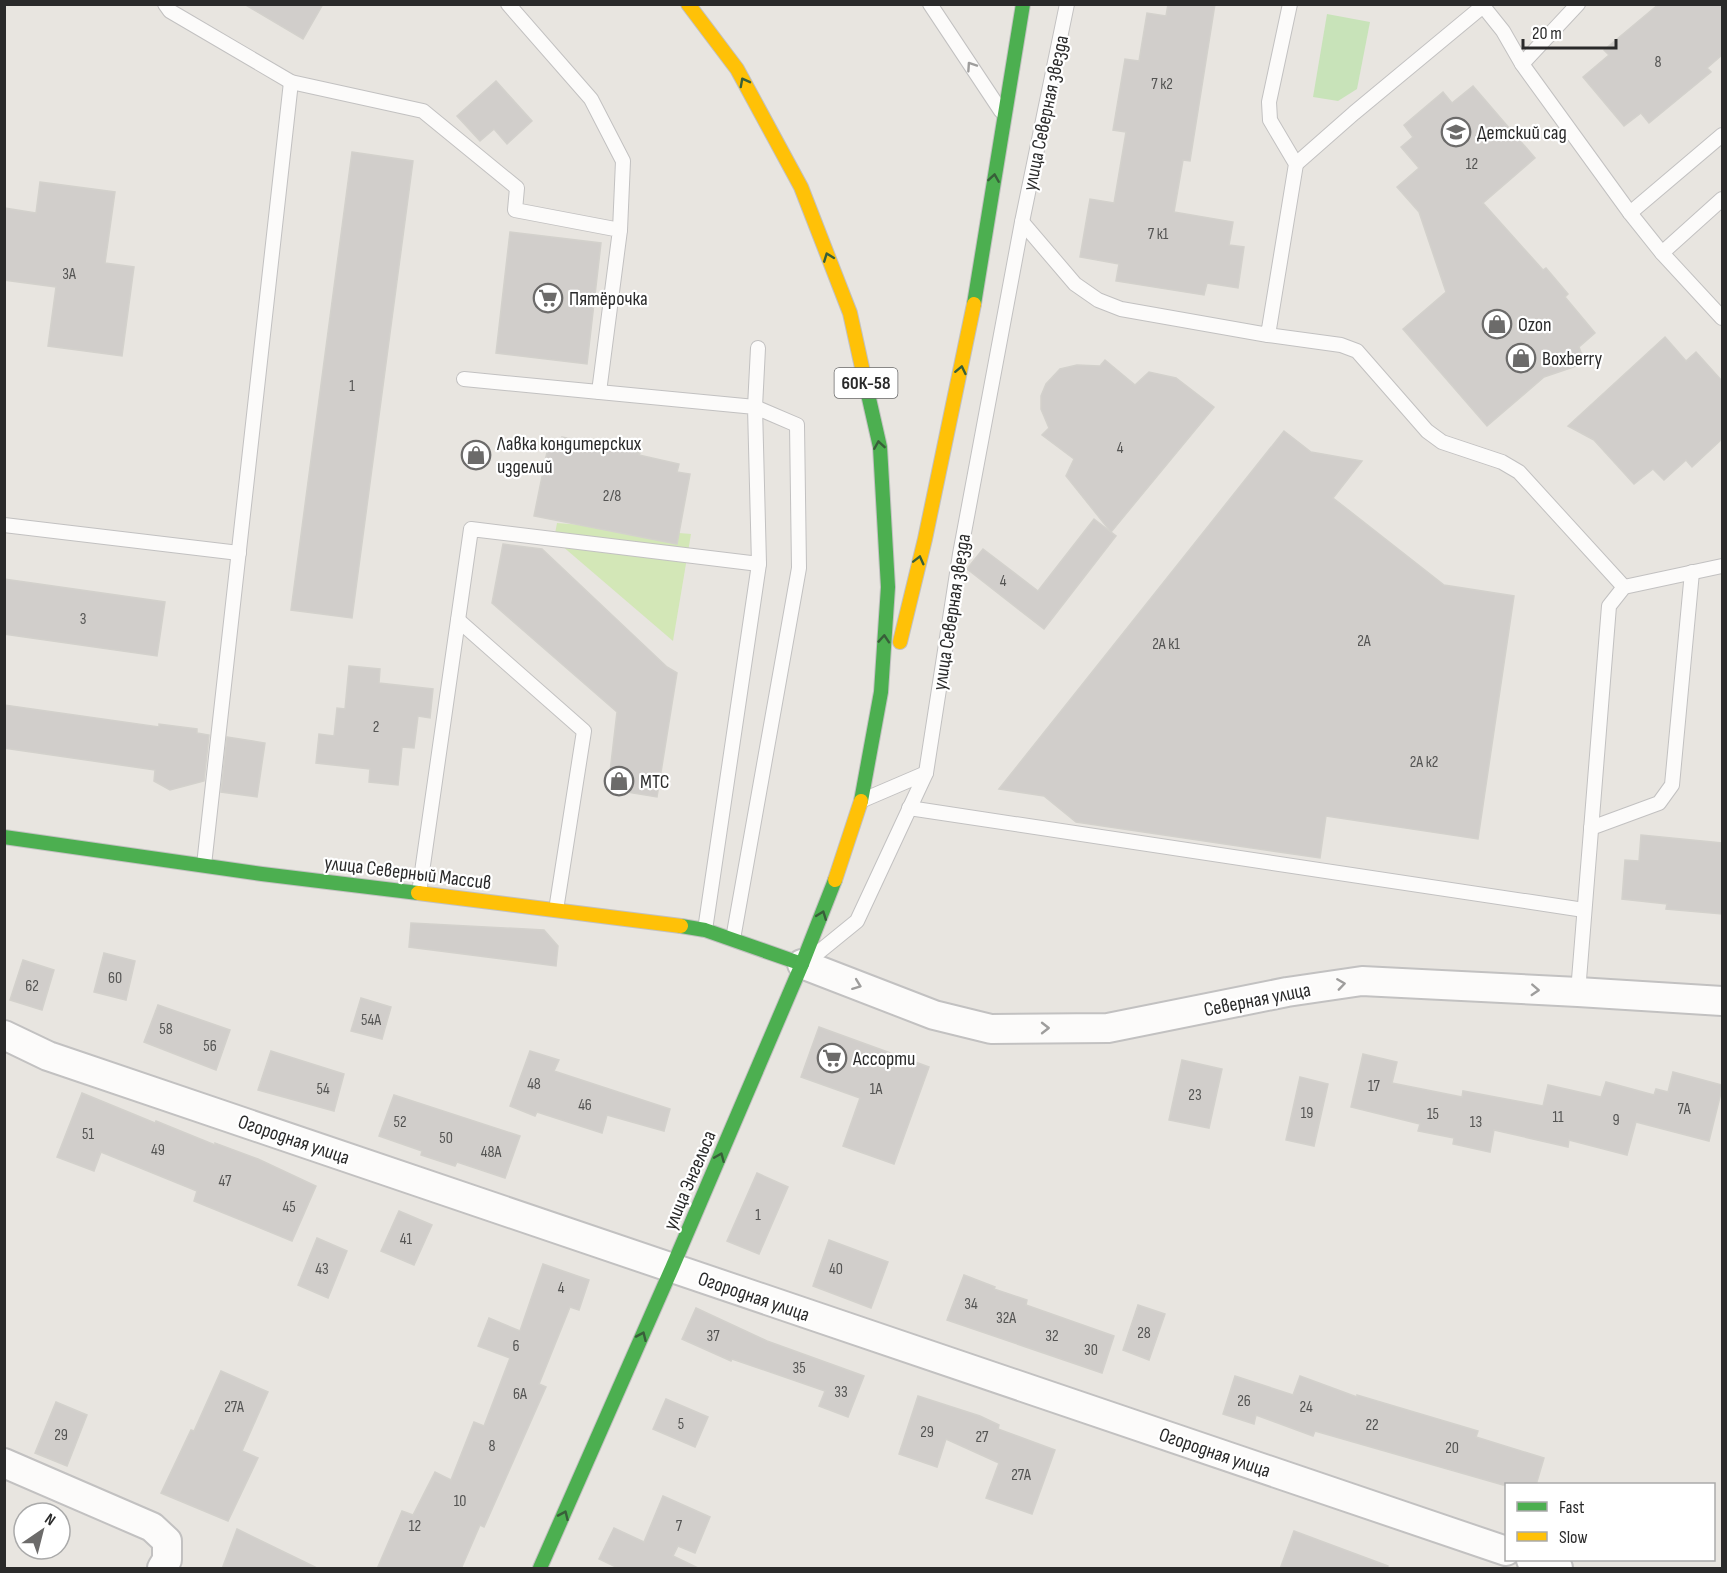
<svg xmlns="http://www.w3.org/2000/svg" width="1727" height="1573" font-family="'Sofia Sans Condensed',sans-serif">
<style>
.green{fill:#c8e3b9}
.pitch{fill:#d3e7b7}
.building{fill:#d1cecb;stroke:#d3d1cc;stroke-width:1.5}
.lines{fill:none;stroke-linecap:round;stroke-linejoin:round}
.lane-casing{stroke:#c2c1c1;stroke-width:16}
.street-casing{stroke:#c2c1c1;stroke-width:32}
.fast-casing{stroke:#c2c1c1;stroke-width:16}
.slow-casing{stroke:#c2c1c1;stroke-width:16}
.lane{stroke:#fcfbfa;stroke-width:14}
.street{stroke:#fcfbfa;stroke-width:28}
.fast{stroke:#4caf50;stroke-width:14}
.slow{stroke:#ffc107;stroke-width:14}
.oneway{stroke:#9e9d9c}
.oneway2{stroke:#385f39}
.labels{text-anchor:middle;stroke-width:4.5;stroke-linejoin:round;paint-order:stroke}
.number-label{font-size:16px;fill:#545453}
.shield{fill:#fff;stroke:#6a6a6a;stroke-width:1.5}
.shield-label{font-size:18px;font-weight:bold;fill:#2a2a2a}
.street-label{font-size:20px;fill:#2a2a2a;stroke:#fff}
.poi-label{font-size:20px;fill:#2a2a2a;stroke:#fff;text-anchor:start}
</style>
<rect width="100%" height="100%" fill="#e8e5e0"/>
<polygon class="green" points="1327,14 1370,22 1357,89 1338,101 1313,97"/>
<polygon class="pitch" points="557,523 691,534 673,641 554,539"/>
<g class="building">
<polygon points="244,4 323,4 303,39"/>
<polygon points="1168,4 1215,4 1190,161 1183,160 1174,212 1233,222 1229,245 1244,247 1238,288 1207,283 1204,295 1116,281 1119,264 1080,257 1090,199 1114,203 1126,132 1113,130 1125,59 1139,61 1147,13 1166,16"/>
<polygon points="1659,4 1722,4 1722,55 1707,68 1711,72 1649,123 1641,113 1624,126 1583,77 1609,55 1604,50"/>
<polygon points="496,81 532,121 507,144 494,129 480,141 457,116"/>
<polygon points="1473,86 1535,158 1483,203 1543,270 1546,268 1568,294 1565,297 1595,333 1579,347 1585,363 1544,377 1487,426 1403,329 1446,292 1419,212 1397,187 1419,168 1401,147 1413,137 1404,125 1443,92 1452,103"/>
<polygon points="352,152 413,161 352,618 291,610"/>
<polygon points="40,182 115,192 105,263 134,267 122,356 48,346 56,287 4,280 4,208 36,213"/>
<polygon points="510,232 601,243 587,364 496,353"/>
<polygon points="1665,337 1686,361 1696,352 1722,381 1722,439 1692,467 1686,460 1664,480 1653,469 1634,484 1594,440 1568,426"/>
<polygon points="1105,360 1135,385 1149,372 1176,378 1214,407 1111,532 1066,476 1074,459 1042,435 1049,428 1041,409 1041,396 1046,384 1060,369 1077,365 1100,366"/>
<polygon points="1284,431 1311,452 1362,461 1333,498 1444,585 1514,596 1478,839 1326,816 1320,858 1076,822 1044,796 999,789"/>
<polygon points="562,437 640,453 639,455 679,464 677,472 690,474 677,544 534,516 549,442 561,444"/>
<polygon points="1094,519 1116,536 1044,629 967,569 983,549 1038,591"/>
<polygon points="503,544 542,549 667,667 677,673 657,797 608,789 617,712 492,603"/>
<polygon points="4,579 165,602 157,656 4,634"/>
<polygon points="349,666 380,669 379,683 433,689 430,718 418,716 414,748 402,747 398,785 369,782 370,769 316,763 319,734 334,736 337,708 345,709"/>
<polygon points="4,705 159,727 159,724 197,729 197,733 209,735 204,781 170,790 154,781 155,770 4,748"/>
<polygon points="227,737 265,743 257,797 221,792"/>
<polygon points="1641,835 1722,843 1722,914 1666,909 1667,904 1622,899 1625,860 1639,861"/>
<polygon points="411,923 544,930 558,946 556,966 409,947"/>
<polygon points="104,953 135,961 126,1000 94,992"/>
<polygon points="23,960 54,970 42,1010 10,1000"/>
<polygon points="361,998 391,1007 382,1039 351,1031"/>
<polygon points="158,1005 230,1030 216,1070 144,1042"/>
<polygon points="819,1027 929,1067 894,1164 843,1146 860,1098 801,1077"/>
<polygon points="271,1051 344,1074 334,1111 258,1090"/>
<polygon points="530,1051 559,1060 554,1071 670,1109 664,1131 607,1115 602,1133 537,1112 535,1116 510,1106"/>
<polygon points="1363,1054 1397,1062 1392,1083 1462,1097 1463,1091 1543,1106 1548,1085 1601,1097 1606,1082 1654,1095 1656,1089 1668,1092 1673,1072 1722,1085 1722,1089 1709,1141 1636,1122 1627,1155 1569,1140 1568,1147 1494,1130 1490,1152 1453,1144 1454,1138 1418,1131 1420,1124 1351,1107"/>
<polygon points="1182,1060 1222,1069 1209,1128 1169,1120"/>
<polygon points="1300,1077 1328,1084 1314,1146 1286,1140"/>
<polygon points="82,1093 155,1123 156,1121 215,1145 215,1143 258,1159 316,1186 292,1241 194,1201 197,1191 101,1152 94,1171 57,1157"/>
<polygon points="394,1095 520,1136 505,1178 457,1162 455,1166 421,1155 422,1151 379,1136"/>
<polygon points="757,1173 788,1187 759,1254 727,1241"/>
<polygon points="399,1211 432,1225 414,1265 381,1251"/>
<polygon points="317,1238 347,1251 328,1298 298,1285"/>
<polygon points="829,1240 888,1262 871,1308 813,1286"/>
<polygon points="543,1264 589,1280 579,1310 570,1307 539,1384 546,1387 484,1527 480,1525 461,1569 377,1569 402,1511 413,1515 435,1472 451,1480 474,1422 484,1426 510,1358 478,1346 489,1318 520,1331"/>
<polygon points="964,1275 995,1287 994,1289 1027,1300 1026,1305 1114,1336 1102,1373 947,1320"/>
<polygon points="1138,1305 1165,1314 1149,1360 1123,1350"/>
<polygon points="696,1308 767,1341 864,1376 848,1417 819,1406 825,1391 732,1359 731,1361 682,1339"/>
<polygon points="221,1371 268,1392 242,1451 258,1458 228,1521 161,1493 191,1430 194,1431"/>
<polygon points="1235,1376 1293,1395 1300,1376 1357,1397 1357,1395 1478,1431 1476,1437 1544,1458 1536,1485 1503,1485 1315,1431 1313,1436 1256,1415 1254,1424 1223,1414"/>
<polygon points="918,1396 980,1416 999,1425 998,1429 1055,1450 1032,1514 986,1498 999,1463 946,1439 937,1467 899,1454"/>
<polygon points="666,1399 708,1417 695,1447 653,1429"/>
<polygon points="56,1402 87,1415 67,1466 35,1453"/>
<polygon points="663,1496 710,1517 695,1553 678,1546 673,1556 700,1569 620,1569 599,1559 614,1528 644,1542"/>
<polygon points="237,1529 319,1569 222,1569"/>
<polygon points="1294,1531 1388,1566 1387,1569 1280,1569"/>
</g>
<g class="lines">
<g class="lane-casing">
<g id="lane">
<polyline points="165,4 170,11 291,82 423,111 517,188 515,210 620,230 599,392"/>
<polyline points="508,4 591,99 623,161 620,230"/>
<polyline points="930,4 1001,111"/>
<polyline points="1578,4 1522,64 1630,213 1662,253 1722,318"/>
<polyline points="1296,164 1354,113 1483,6 1503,31 1522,64"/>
<polyline points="1630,213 1722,135"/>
<polyline points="1022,222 1075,284 1098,300 1121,309 1268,335 1296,164 1270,120 1269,102 1290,4"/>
<polyline points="1662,253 1722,199"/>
<polyline points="1268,335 1341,345 1357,351 1427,431 1442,442 1502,462 1519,472 1624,587"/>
<polyline points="464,379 755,407 759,564 705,930"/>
<polyline points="4,525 239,553"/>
<polyline points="458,620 584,731 556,910"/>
<polyline points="863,800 926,773"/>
<polyline points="909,808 1584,910"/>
<polyline points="1591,828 1659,803 1672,785 1692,572"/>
<polyline points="204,865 291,82"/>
<polyline points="419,893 471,529 759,564"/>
<polyline points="733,939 799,568 797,425 755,407 758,348"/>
<polyline points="814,956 857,921 926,773 960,554 1022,222 1067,4"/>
<polyline points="1578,992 1609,606 1624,587 1722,566"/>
</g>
</g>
<g class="street-casing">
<g id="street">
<polyline points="802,964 934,1015 991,1029 1108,1028 1287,992 1362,981 1578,992 1722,1001"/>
<polyline points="4,1035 48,1056 1506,1551"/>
<polyline points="4,1463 152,1527 167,1541 167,1560 162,1568"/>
<polyline points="1531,1560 1558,1568"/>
</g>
</g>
<g class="fast-casing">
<g id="fast">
<polyline points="974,304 1023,4"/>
<polyline points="861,801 881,692 888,587 880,447 863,372"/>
<polyline points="4,837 262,874 418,893"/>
<polyline points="681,926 705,930 802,964"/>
<polyline points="540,1568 672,1268 802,964 835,880"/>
</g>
</g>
<g class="slow-casing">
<g id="slow">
<polyline points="688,4 737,69 801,187 850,313 863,372"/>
<polyline points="900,642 925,539 974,304"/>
<polyline points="835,880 861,801"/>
<polyline points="418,893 681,926"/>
</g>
</g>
<use href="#lane" class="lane"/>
<use href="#street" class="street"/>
<use href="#fast" class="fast"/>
<use href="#slow" class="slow"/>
</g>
<defs><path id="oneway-chevron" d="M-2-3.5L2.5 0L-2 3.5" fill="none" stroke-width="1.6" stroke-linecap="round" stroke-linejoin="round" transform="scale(1.5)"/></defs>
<g class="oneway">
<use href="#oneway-chevron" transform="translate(971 66) rotate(-124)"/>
<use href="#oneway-chevron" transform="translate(1341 984) rotate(-8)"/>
<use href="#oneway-chevron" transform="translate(857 985) rotate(21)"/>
<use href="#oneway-chevron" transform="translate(1535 990) rotate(3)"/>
<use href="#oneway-chevron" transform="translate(1045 1028)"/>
</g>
<g class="oneway2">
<use href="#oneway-chevron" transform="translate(744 82) rotate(-118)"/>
<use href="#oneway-chevron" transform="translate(994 178) rotate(-81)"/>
<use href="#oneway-chevron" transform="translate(828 257) rotate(-111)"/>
<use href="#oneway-chevron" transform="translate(961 370) rotate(-78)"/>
<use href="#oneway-chevron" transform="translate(879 445) rotate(-99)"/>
<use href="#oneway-chevron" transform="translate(919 560) rotate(-76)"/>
<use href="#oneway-chevron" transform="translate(884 639) rotate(-86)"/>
<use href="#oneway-chevron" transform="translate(822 915) rotate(-69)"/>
<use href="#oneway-chevron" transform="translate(720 1157) rotate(-67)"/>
<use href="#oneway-chevron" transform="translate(642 1336) rotate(-66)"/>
<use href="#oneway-chevron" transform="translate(564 1515) rotate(-66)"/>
</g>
<defs>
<g id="school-ring" transform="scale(1.5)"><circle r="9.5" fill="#fff" stroke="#6c6b6a" stroke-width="1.5"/><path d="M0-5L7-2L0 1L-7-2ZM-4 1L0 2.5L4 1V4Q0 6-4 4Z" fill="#6c6b6a"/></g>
<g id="supermarket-ring" transform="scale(1.5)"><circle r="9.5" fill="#fff" stroke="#6c6b6a" stroke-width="1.5"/><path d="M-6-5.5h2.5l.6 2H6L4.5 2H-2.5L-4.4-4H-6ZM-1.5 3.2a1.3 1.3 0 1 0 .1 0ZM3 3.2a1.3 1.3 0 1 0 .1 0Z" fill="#6c6b6a"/></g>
<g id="shop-ring" transform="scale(1.5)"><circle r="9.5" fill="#fff" stroke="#6c6b6a" stroke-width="1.5"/><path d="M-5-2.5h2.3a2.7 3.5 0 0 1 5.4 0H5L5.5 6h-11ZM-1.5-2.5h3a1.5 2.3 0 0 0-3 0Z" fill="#6c6b6a"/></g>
</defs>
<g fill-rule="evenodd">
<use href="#school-ring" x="1456" y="132"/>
<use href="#supermarket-ring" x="548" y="298"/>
<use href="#shop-ring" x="1497" y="324"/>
<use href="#shop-ring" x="1521" y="358"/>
<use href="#shop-ring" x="476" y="455"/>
<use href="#shop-ring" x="619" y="781"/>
<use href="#supermarket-ring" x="832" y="1058"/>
</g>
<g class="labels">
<g class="number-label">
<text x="1658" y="67">8</text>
<text x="1162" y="89">7 к2</text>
<text x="1472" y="169">12</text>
<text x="1158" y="239">7 к1</text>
<text x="69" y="279">3А</text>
<text x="352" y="391">1</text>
<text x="1120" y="453">4</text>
<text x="612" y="501">2/8</text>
<text x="1003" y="586">4</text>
<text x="83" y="624">3</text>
<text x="1364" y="646">2А</text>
<text x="1166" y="649">2А к1</text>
<text x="376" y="732">2</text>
<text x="1424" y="767">2А к2</text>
<text x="115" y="983">60</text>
<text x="32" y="991">62</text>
<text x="371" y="1025">54А</text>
<text x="166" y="1034">58</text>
<text x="210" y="1051">56</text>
<text x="534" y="1089">48</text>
<text x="1374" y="1091">17</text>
<text x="323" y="1094">54</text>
<text x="876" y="1094">1А</text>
<text x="1195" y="1100">23</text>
<text x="585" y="1110">46</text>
<text x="1684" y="1114">7А</text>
<text x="1307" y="1118">19</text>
<text x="1433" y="1119">15</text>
<text x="1558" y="1122">11</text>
<text x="1616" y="1125">9</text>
<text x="400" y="1127">52</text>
<text x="1476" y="1127">13</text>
<text x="88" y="1139">51</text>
<text x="446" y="1143">50</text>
<text x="158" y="1155">49</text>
<text x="491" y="1157">48А</text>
<text x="225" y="1186">47</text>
<text x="289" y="1212">45</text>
<text x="758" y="1220">1</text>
<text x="406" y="1244">41</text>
<text x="322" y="1274">43</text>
<text x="836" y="1274">40</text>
<text x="561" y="1293">4</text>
<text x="971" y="1309">34</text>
<text x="1006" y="1323">32А</text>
<text x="1144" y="1338">28</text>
<text x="713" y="1341">37</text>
<text x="1052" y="1341">32</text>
<text x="516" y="1351">6</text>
<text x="1091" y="1355">30</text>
<text x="799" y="1373">35</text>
<text x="841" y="1397">33</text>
<text x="520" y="1399">6А</text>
<text x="1244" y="1406">26</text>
<text x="234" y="1412">27А</text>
<text x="1306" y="1412">24</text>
<text x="681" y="1429">5</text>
<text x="1372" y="1430">22</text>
<text x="927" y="1437">29</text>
<text x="61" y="1440">29</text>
<text x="982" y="1442">27</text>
<text x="492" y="1451">8</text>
<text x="1452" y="1453">20</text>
<text x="1021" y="1480">27А</text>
<text x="460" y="1506">10</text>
<text x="415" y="1531">12</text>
<text x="679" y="1531">7</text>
</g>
<rect class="shield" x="834.5" y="368" width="63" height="30" rx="4.5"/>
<g class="shield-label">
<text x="866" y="389">60К-58</text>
</g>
<g class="street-label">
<text transform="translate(1045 113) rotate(-78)" y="7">улица Северная звезда</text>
<text transform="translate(951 612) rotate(-81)" y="7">улица Северная звезда</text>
<text transform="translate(408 872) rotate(7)" y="7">улица Северный Массив</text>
<text transform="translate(1257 999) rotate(-11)" y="7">Северная улица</text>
<text transform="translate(294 1139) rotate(19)" y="7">Огородная улица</text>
<text transform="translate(689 1180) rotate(-67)" y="7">улица Энгельса</text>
<text transform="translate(754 1296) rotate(19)" y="7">Огородная улица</text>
<text transform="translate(1215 1452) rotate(19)" y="7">Огородная улица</text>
</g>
<g class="poi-label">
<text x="1477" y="139">Детский сад</text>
<text x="569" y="305">Пятёрочка</text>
<text x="1518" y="331">Ozon</text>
<text x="1542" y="365">Boxberry</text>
<text x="497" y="450">Лавка кондитерских<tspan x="497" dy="23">изделий</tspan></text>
<text x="640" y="788">МТС</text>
<text x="853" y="1065">Ассорти</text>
</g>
</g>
<rect width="1727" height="1573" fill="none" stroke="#2a2a2a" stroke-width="12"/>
<rect x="1505" y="1483" width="210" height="78" fill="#ffffff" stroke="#aaaaaa" stroke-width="1.5"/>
<rect x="1517" y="1502" width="30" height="9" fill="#4caf50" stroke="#aaaaaa" stroke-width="1.5"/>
<text x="1559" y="1513" font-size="18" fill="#2a2a2a">Fast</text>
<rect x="1517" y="1532" width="30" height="9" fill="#ffc107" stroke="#aaaaaa" stroke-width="1.5"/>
<text x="1559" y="1543" font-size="18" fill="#2a2a2a">Slow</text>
<g transform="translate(42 1531) rotate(35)"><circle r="28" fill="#ffffff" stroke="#aaaaaa" stroke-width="1.5"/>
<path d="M0-4.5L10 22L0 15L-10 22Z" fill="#6c6b6a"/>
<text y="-9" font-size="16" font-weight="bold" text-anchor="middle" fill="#2a2a2a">N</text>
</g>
<path d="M1523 39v9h93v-9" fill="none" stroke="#2a2a2a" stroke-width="3"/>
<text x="1532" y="39" font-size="18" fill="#2a2a2a" stroke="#ffffff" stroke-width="4.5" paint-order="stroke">20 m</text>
</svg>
